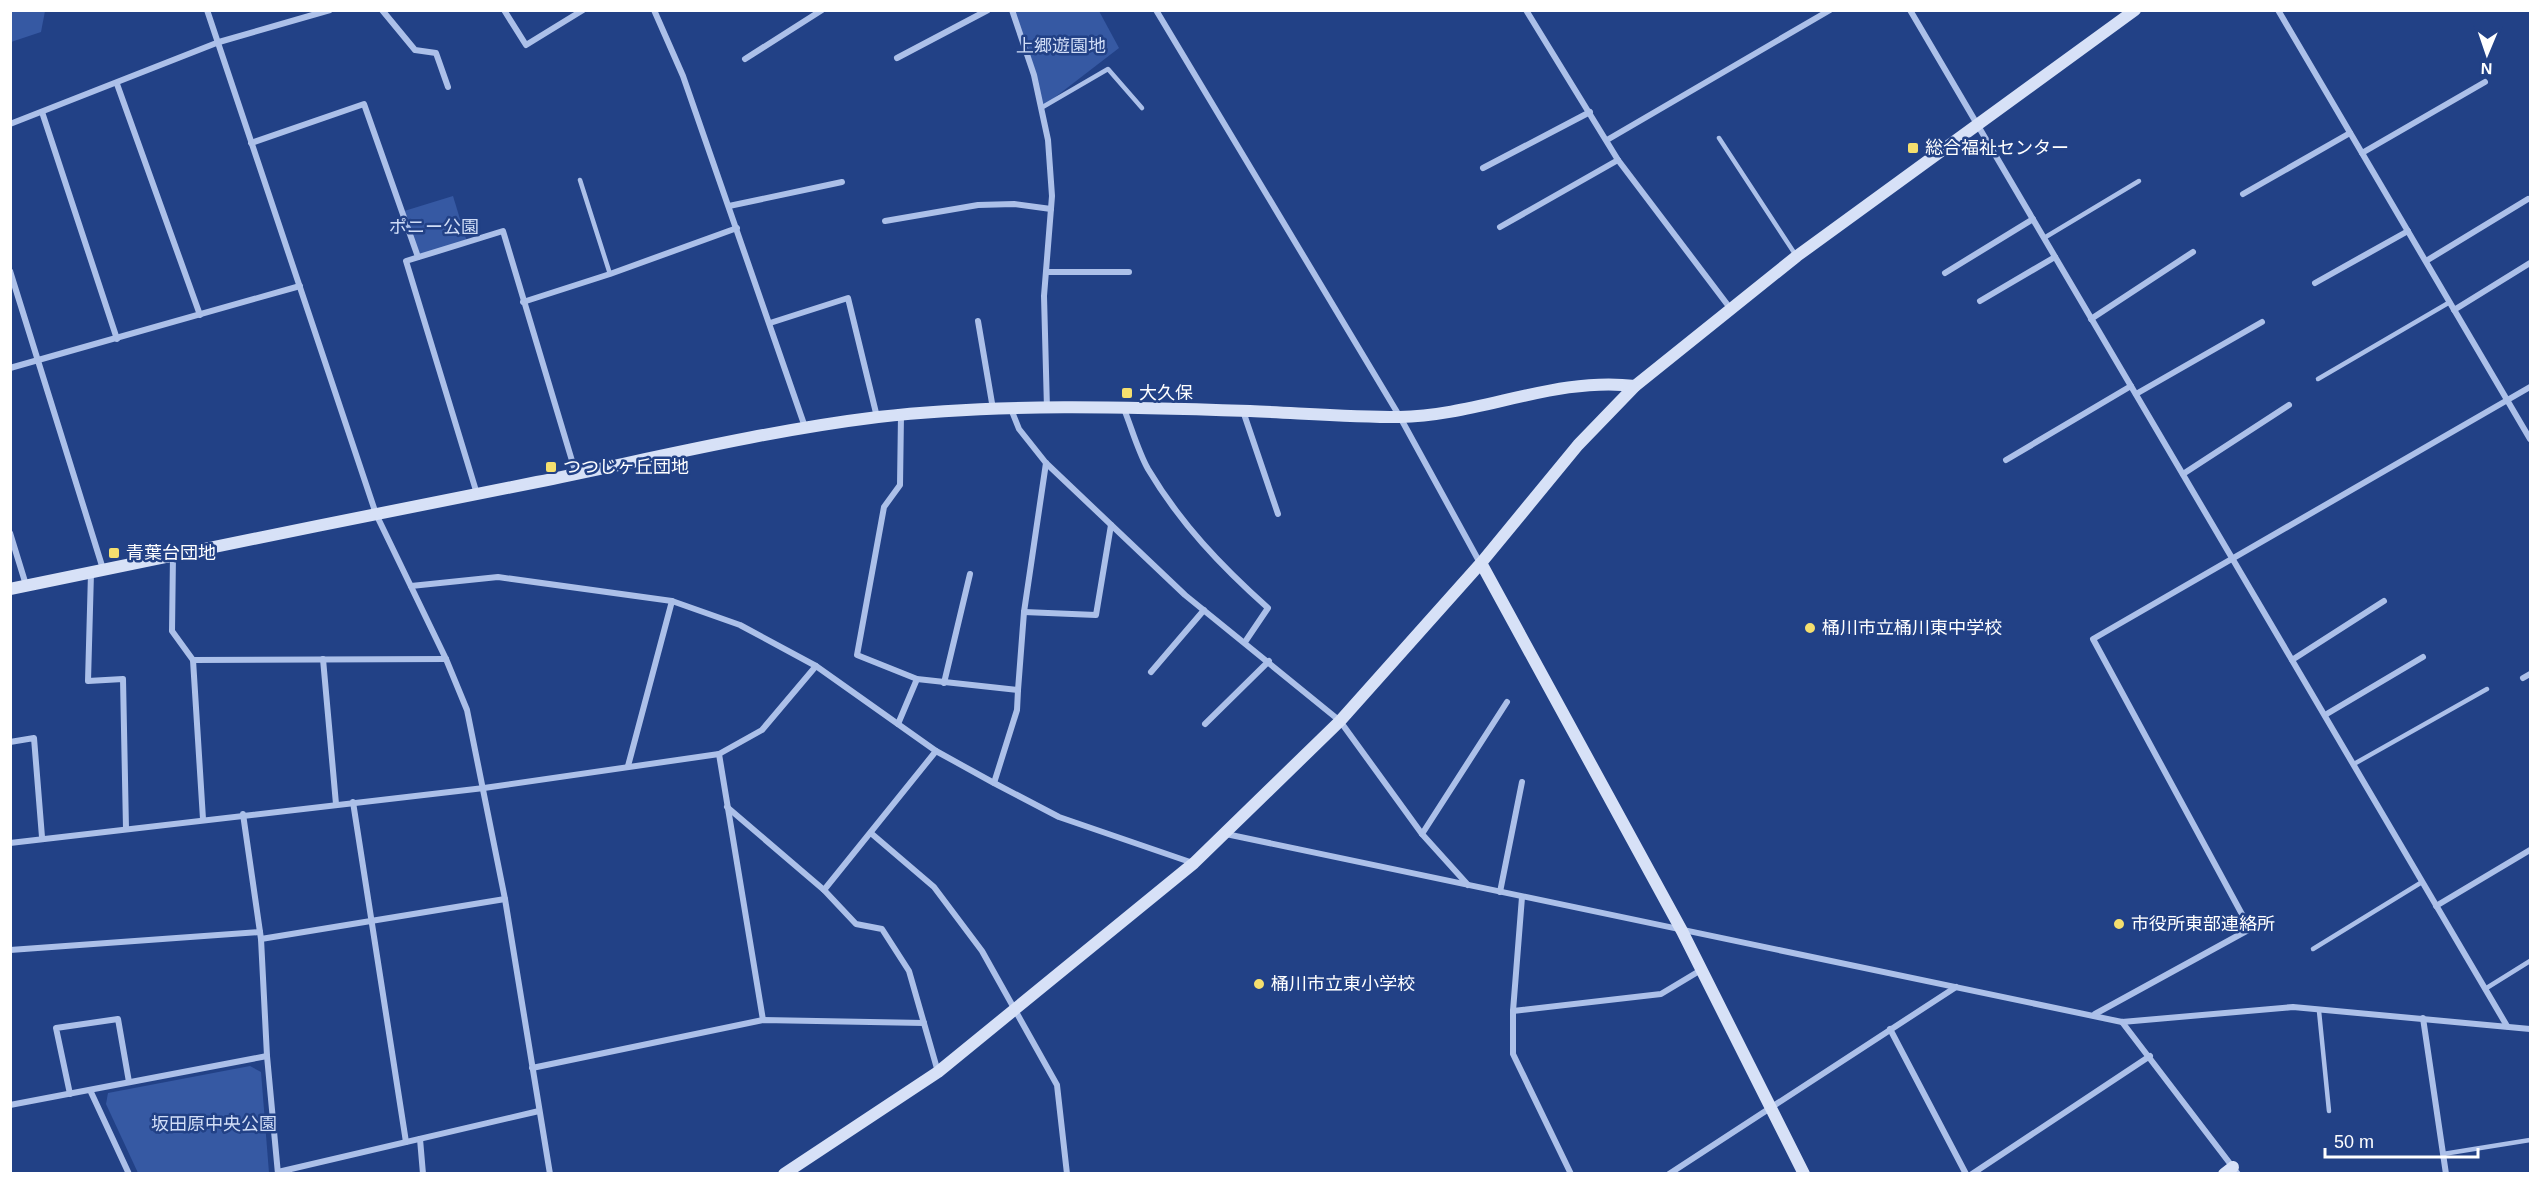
<svg xmlns="http://www.w3.org/2000/svg" width="2541" height="1184" font-family="Helvetica,'Noto Sans JP',sans-serif">
<style>
.green{fill:#3659a3}
.lines{fill:none;stroke-linecap:round;stroke-linejoin:round}
.lane{stroke:#acc0e9;stroke-width:4.5}
.street{stroke:#acc0e9;stroke-width:6}
.secondary{stroke:#d7e1f7;stroke-width:12}
.poi-dot{fill:#f5df6e;stroke:#224186;stroke-width:2}
.labels{text-anchor:middle;stroke-width:5;stroke-linejoin:round;paint-order:stroke}
.park-label{font-size:18px;fill:#d0ddf7;stroke:#224186}
.poi-label{font-size:18px;fill:#fff;stroke:#224186;text-anchor:start}
</style>
<rect width="100%" height="100%" fill="#224186"/>
<g class="green">
<polygon points="10,11 45,11 41,32 11,42"/>
<polygon points="1012,11 1099,11 1119,48 1041,108"/>
<polygon points="453,196 467,242 417,259 401,212"/>
<polygon points="250,1066 261,1072 269,1173 138,1173 106,1104 108,1093"/>
</g>
<g class="lines">
<g class="lane">
<polyline points="1041,108 1108,69 1142,108"/>
<polyline points="1719,138 1795,254"/>
<polyline points="580,180 610,274"/>
<polyline points="2044,238 2139,181"/>
<polyline points="2318,379 2450,302"/>
<polyline points="2354,764 2487,689"/>
<polyline points="2313,949 2422,882"/>
<polyline points="2485,989 2530,961"/>
<polyline points="2319,1011 2329,1111"/>
<polyline points="2443,1154 2530,1140"/>
</g>
<g class="street">
<polyline points="207,10 376,514 446,659 467,710 505,899 550,1174"/>
<polyline points="382,10 415,50 436,53 448,87"/>
<polyline points="504,10 526,45 583,10"/>
<polyline points="654,10 683,76 805,427"/>
<polyline points="1012,10 1034,75 1048,140 1052,196 1044,296 1047,409"/>
<polyline points="1156,10 1400,417 1480,563"/>
<polyline points="1526,10 1618,160 1730,308"/>
<polyline points="1910,10 2507,1026"/>
<polyline points="2278,10 2530,439"/>
<polyline points="897,58 988,10"/>
<polyline points="745,59 822,10"/>
<polyline points="117,84 200,315"/>
<polyline points="42,112 117,339"/>
<polyline points="10,124 219,42 330,10"/>
<polyline points="1607,140 1830,10"/>
<polyline points="251,143 364,104 418,257"/>
<polyline points="2362,153 2485,82"/>
<polyline points="1483,168 1590,112"/>
<polyline points="2243,194 2350,133"/>
<polyline points="729,206 842,182"/>
<polyline points="885,221 978,205 1014,204 1051,209"/>
<polyline points="1500,227 1618,160"/>
<polyline points="2426,261 2528,199"/>
<polyline points="10,271 103,569"/>
<polyline points="1046,272 1129,272"/>
<polyline points="1945,273 2033,219"/>
<polyline points="2315,283 2408,231"/>
<polyline points="1980,301 2055,257"/>
<polyline points="523,302 610,274 737,228"/>
<polyline points="2454,310 2530,263"/>
<polyline points="2091,319 2193,252"/>
<polyline points="978,321 993,409"/>
<polyline points="770,323 848,298 877,417"/>
<polyline points="10,368 300,286"/>
<polyline points="2136,394 2262,322"/>
<polyline points="1011,409 1019,429 1046,463 1185,595 1340,721 1422,834 1468,885"/>
<path d="M 1124,409 C 1132,429 1138,451 1148,469 C 1180,523 1221,566 1268,608 L 1245,642"/>
<polyline points="1243,411 1278,514"/>
<polyline points="901,415 900,485 884,507 857,655 917,679 1018,690 1017,710 994,783"/>
<polyline points="2006,460 2131,386"/>
<polyline points="2183,474 2289,405"/>
<polyline points="477,494 406,261 503,231 576,474"/>
<polyline points="10,533 26,585"/>
<polyline points="173,555 172,631 193,660 203,819"/>
<polyline points="91,573 88,681 123,679 126,829"/>
<polyline points="411,586 498,577 672,601 740,625 816,666 936,751 994,783 1059,817 1193,863"/>
<polyline points="1024,612 1096,615 1111,525"/>
<polyline points="323,659 336,804"/>
<polyline points="193,660 446,659"/>
<polyline points="2292,660 2384,601"/>
<polyline points="1151,672 1204,610"/>
<polyline points="2523,678 2530,674"/>
<polyline points="944,683 970,574"/>
<polyline points="1018,690 1024,612 1046,463"/>
<polyline points="2325,715 2423,657"/>
<polyline points="898,724 917,679"/>
<polyline points="1205,724 1269,661"/>
<polyline points="10,742 34,738 42,837"/>
<polyline points="719,754 763,1020"/>
<polyline points="628,766 672,601"/>
<polyline points="353,802 406,1142"/>
<polyline points="727,807 824,890 856,924 882,929 909,971 938,1072"/>
<polyline points="243,814 261,939 267,1056 278,1174"/>
<polyline points="872,834 934,887 982,951 1057,1085 1067,1174"/>
<polyline points="1226,834 2122,1022 2293,1007 2530,1029"/>
<polyline points="1422,834 1507,702"/>
<polyline points="10,843 484,788 719,754 762,730 816,666"/>
<polyline points="824,890 936,751"/>
<polyline points="1500,892 1522,782"/>
<polyline points="1522,897 1513,1011 1513,1054 1571,1174"/>
<polyline points="2436,906 2530,850"/>
<polyline points="261,939 505,899"/>
<polyline points="10,950 260,932"/>
<polyline points="1513,1011 1661,994 1701,970"/>
<polyline points="2095,1014 2250,929 2093,639 2530,387"/>
<polyline points="2423,1018 2446,1174"/>
<polyline points="2122,1022 2238,1174"/>
<polyline points="1890,1029 1966,1174"/>
<polyline points="532,1068 763,1020 924,1023"/>
<polyline points="90,1090 129,1174"/>
<polyline points="70,1094 56,1028 118,1019 129,1082"/>
<polyline points="10,1105 267,1056"/>
<polyline points="420,1139 423,1174"/>
<polyline points="278,1172 539,1111"/>
<polyline points="1669,1174 1956,987"/>
<polyline points="1972,1174 2150,1056"/>
</g>
<g class="secondary">
<polyline points="1481,563 1682,931 1804,1174"/>
<path d="M 10,589 C 186,552 361,517 537,482 C 650,459 764,431 878,417 C 998,403 1130,407 1250,411 C 1299,413 1349,417 1399,417 C 1479,416 1555,376 1635,386"/>
<polyline points="784,1174 938,1072 1194,863 1340,721 1481,563 1578,445 1635,386 1797,256 2135,10"/>
<polyline points="2224,1174 2233,1167"/>
</g>
</g>
<g class="poi-dot">
<rect x="1907" y="142" width="12" height="12" rx="3"/>
<rect x="1121" y="387" width="12" height="12" rx="3"/>
<rect x="545" y="461" width="12" height="12" rx="3"/>
<rect x="108" y="547" width="12" height="12" rx="3"/>
<circle cx="1810" cy="628" r="6"/>
<circle cx="2119" cy="924" r="6"/>
<circle cx="1259" cy="984" r="6"/>
</g>
<g class="labels">
<g class="park-label">
<text x="1061" y="52">上郷遊園地</text>
<text x="434" y="233">ポニー公園</text>
<text x="214" y="1130">坂田原中央公園</text>
</g>
<g class="poi-label">
<text x="1925" y="154">総合福祉センター</text>
<text x="1139" y="399">大久保</text>
<text x="563" y="473">つつじヶ丘団地</text>
<text x="126" y="559">青葉台団地</text>
<text x="1822" y="634">桶川市立桶川東中学校</text>
<text x="2131" y="930">市役所東部連絡所</text>
<text x="1271" y="990">桶川市立東小学校</text>
</g>
</g>
<rect width="2541" height="1184" fill="none" stroke="#ffffff" stroke-width="24"/>
<g transform="translate(2487 54) rotate(182)" stroke="#224186" stroke-width="4.5" paint-order="stroke">
<path d="M0-4.5L10 22L0 15L-10 22Z" fill="#ffffff"/>
<text y="-9" font-size="16" font-weight="bold" text-anchor="middle" fill="#ffffff">N</text>
</g>
<path d="M2325 1148v9h153v-9" fill="none" stroke="#ffffff" stroke-width="3"/>
<text x="2334" y="1148" font-size="18" fill="#ffffff" stroke="#224186" stroke-width="4.5" paint-order="stroke">50 m</text>
</svg>
